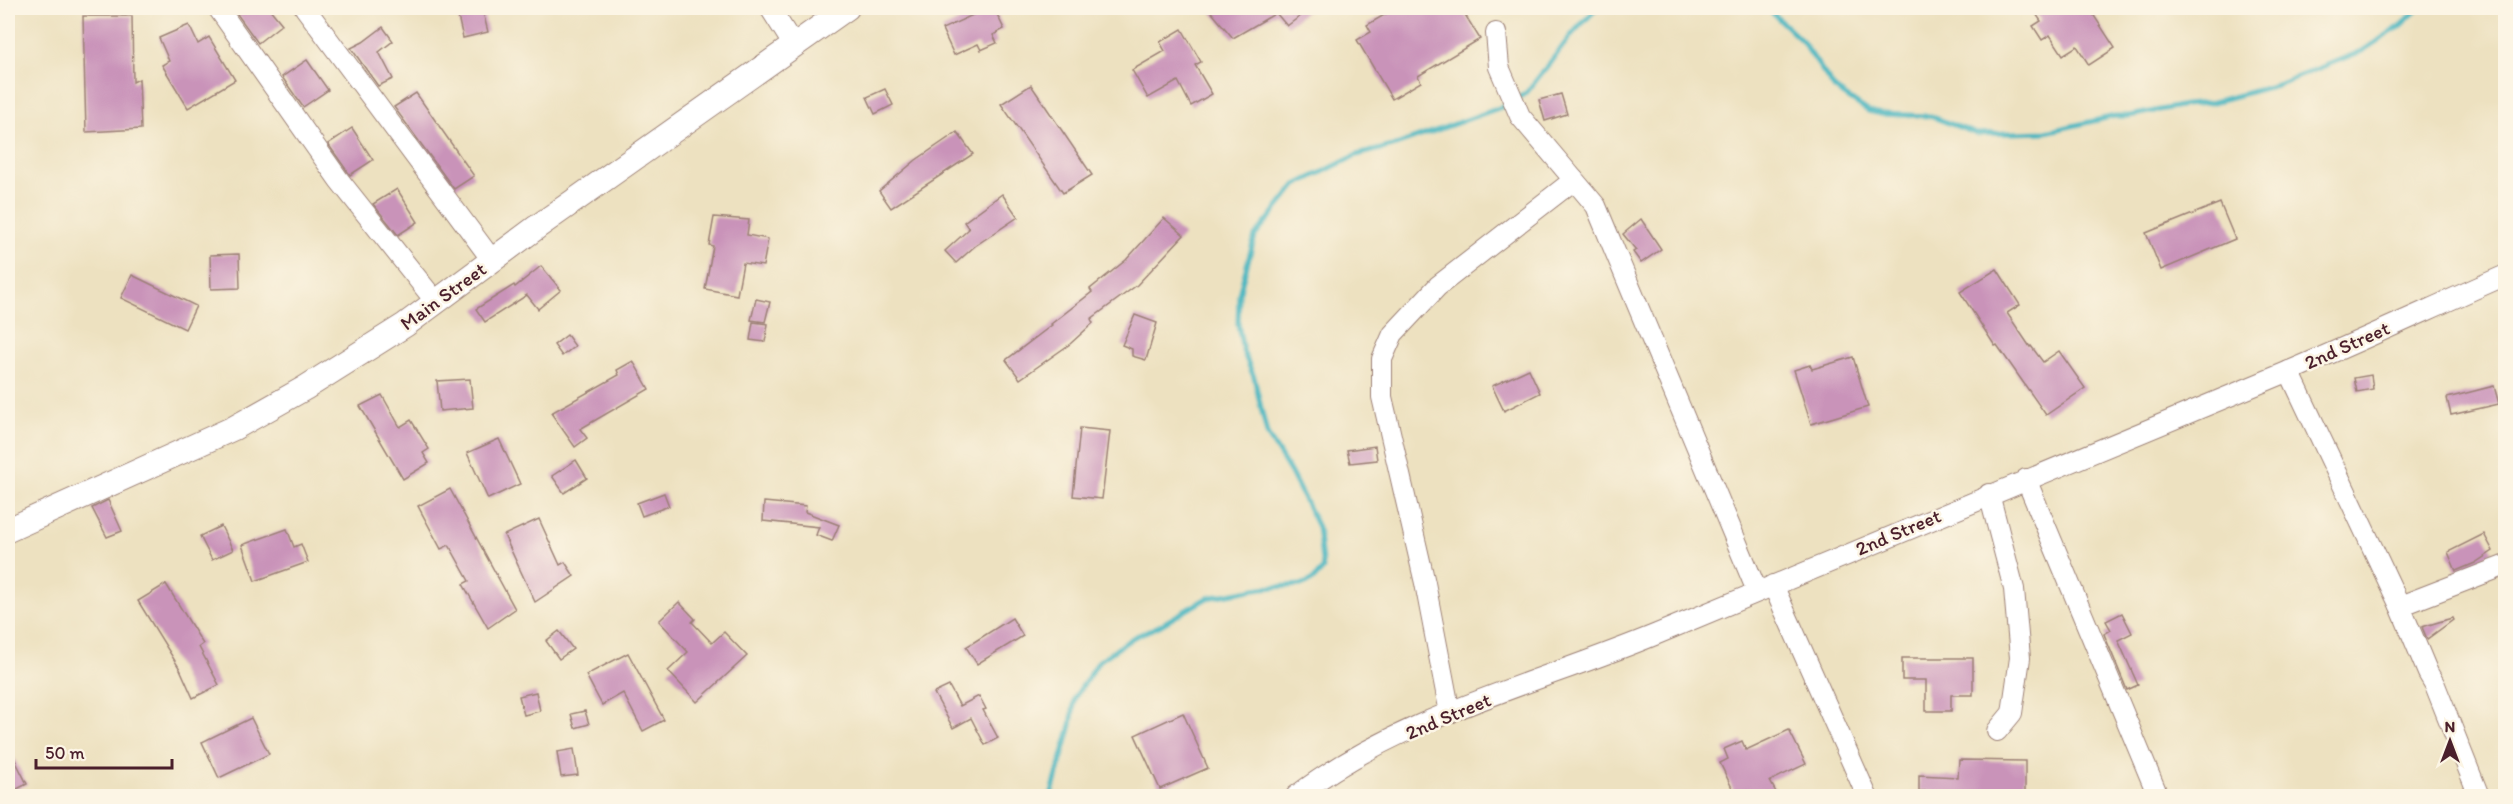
<svg xmlns="http://www.w3.org/2000/svg" width="2513" height="804" font-family="Itim,sans-serif">
<style>
.lines{fill:none;stroke-linecap:round;stroke-linejoin:round}
.stream{stroke:#46b5c0;stroke-width:5}
.building{fill:#c993b9}
.minor-casing{stroke:#9c8076;stroke-width:22}
.major-casing{stroke:#9c8076;stroke-width:26}
.minor{stroke:#fff;stroke-width:20}
.major{stroke:#fff;stroke-width:24}
.labels{text-anchor:middle;stroke-width:5;stroke-linejoin:round;paint-order:stroke}
.street-label{font-size:20px;fill:#4a1f2b;stroke:#fcf5e5}
</style>
<rect width="100%" height="100%" fill="#fcf5e5"/>
<filter id="ink" filterUnits="userSpaceOnUse"><feTurbulence type="fractalNoise" baseFrequency=".0167" numOctaves="2"/><feDisplacementMap in="SourceGraphic" scale="12" xChannelSelector="R" yChannelSelector="G"/><feConvolveMatrix kernelMatrix="1 2 1 2 8 2 1 2 1" color-interpolation-filters="sRGB"/></filter>
<filter id="wash" filterUnits="userSpaceOnUse"><feTurbulence type="fractalNoise" baseFrequency=".008" numOctaves="4" result="noise"/><feDisplacementMap in="SourceGraphic" scale="24" xChannelSelector="R" yChannelSelector="G"/><feGaussianBlur stdDeviation="1.35" result="paint"/><feColorMatrix in="noise" values="0 0 0 0 0 0 0 0 0 0 0 0 0 0 0 0 0 1.4 0 .05"/><feComposite in="paint" operator="in"/></filter>
<g filter="url(#wash)">
<rect width="100%" height="100%" fill="#ede1c0"/>
<g class="lines">
<g class="stream">
<polyline points="1767,8 1802,41 1835,89 1868,111 1881,114 1930,116 1977,134 2046,132 2115,116 2129,116 2185,105 2209,103 2277,85 2362,51 2399,27 2419,8"/>
<polyline points="1518,98 1527,92 1573,33 1597,8"/>
<polyline points="1051,796 1071,725 1075,697 1099,661 1134,637 1159,626 1207,598 1261,588 1301,585 1313,580 1323,569 1318,527 1291,473 1267,434 1254,377 1243,351 1238,324 1239,294 1255,236 1296,185 1357,155 1393,146 1510,104"/>
</g>
</g>
<g id="blocks">
<g class="building">
<polygon points="246,8 269,8 282,24 258,43 237,14"/>
<polygon points="456,8 482,8 488,32 463,38"/>
<polygon points="988,8 994,8 1004,29 993,35 997,43 981,50 978,44 954,55 942,29"/>
<polygon points="1208,8 1311,8 1287,26 1276,13 1233,38"/>
<polygon points="1396,8 1461,8 1480,39 1418,76 1421,82 1392,99 1357,40 1371,32 1367,25"/>
<polygon points="2032,8 2089,8 2115,48 2089,65 2077,46 2063,55 2050,35 2042,40 2033,26 2041,21"/>
<polygon points="83,16 132,16 133,82 139,79 141,129 86,132"/>
<polygon points="189,25 198,44 209,37 235,80 188,108 162,65 169,61 159,38"/>
<polygon points="383,27 393,41 379,52 393,79 378,86 351,48 363,42"/>
<polygon points="1182,29 1201,62 1195,65 1212,94 1191,106 1178,81 1148,98 1132,70 1165,51 1160,42"/>
<polygon points="307,60 328,90 303,107 282,77"/>
<polygon points="1031,85 1092,175 1063,193 1001,104"/>
<polygon points="885,89 893,105 875,114 867,97"/>
<polygon points="416,93 474,176 454,189 394,107"/>
<polygon points="1561,94 1567,114 1545,121 1539,100"/>
<polygon points="352,128 373,160 350,175 328,144"/>
<polygon points="957,132 973,154 891,208 879,191 916,160"/>
<polygon points="397,189 418,222 398,235 373,204"/>
<polygon points="1002,194 1018,217 975,246 956,263 945,251 969,229 964,222"/>
<polygon points="2220,203 2235,239 2161,270 2146,233"/>
<polygon points="714,217 749,220 747,235 768,239 763,266 743,263 737,295 705,289 713,246 709,245"/>
<polygon points="1164,218 1184,235 1137,285 1091,319 1093,323 1070,344 1020,379 1006,360 1052,325 1051,324 1092,292 1090,289 1126,260"/>
<polygon points="1641,219 1661,249 1641,263 1633,252 1636,250 1623,234"/>
<polygon points="239,254 240,288 211,289 210,255"/>
<polygon points="541,266 561,290 538,309 527,295 485,322 476,309 514,285 515,287"/>
<polygon points="1997,269 2020,305 2007,313 2030,347 2031,346 2043,362 2059,351 2085,388 2046,415 1997,345 1995,346 1960,292"/>
<polygon points="132,275 196,306 185,329 121,298"/>
<polygon points="756,299 770,302 765,322 751,320"/>
<polygon points="1135,315 1157,323 1146,360 1132,356 1132,349 1122,345"/>
<polygon points="753,322 768,324 765,342 750,340"/>
<polygon points="567,335 575,346 562,356 554,345"/>
<polygon points="1853,357 1868,407 1811,424 1794,370 1810,365 1812,369"/>
<polygon points="633,361 649,389 580,429 587,438 575,447 551,413 619,375 617,370"/>
<polygon points="1529,369 1540,393 1504,411 1492,386"/>
<polygon points="2371,375 2373,389 2357,392 2354,378"/>
<polygon points="470,379 473,408 440,411 437,381"/>
<polygon points="2494,386 2499,404 2451,415 2447,398"/>
<polygon points="382,395 400,427 411,420 429,449 423,453 429,463 403,479 360,406"/>
<polygon points="1080,428 1110,431 1102,499 1073,496"/>
<polygon points="499,439 520,484 488,499 467,453"/>
<polygon points="1375,446 1377,460 1350,463 1347,450"/>
<polygon points="576,460 587,478 564,493 552,476"/>
<polygon points="450,489 515,609 488,628 463,584 469,581 449,545 441,549 418,506"/>
<polygon points="664,493 669,506 642,516 637,503"/>
<polygon points="108,500 122,531 107,537 92,508"/>
<polygon points="764,502 806,506 805,512 839,525 832,541 816,535 819,527 763,521"/>
<polygon points="539,519 560,565 565,562 574,576 535,602 504,535"/>
<polygon points="221,526 233,550 212,560 200,536"/>
<polygon points="287,529 294,547 301,544 308,562 255,581 242,545"/>
<polygon points="2484,534 2493,551 2475,563 2456,571 2448,552"/>
<polygon points="166,584 203,644 199,647 219,685 193,698 180,669 138,601"/>
<polygon points="679,602 695,619 692,622 712,643 724,632 747,656 697,702 668,671 688,652 659,621"/>
<polygon points="2122,613 2132,633 2118,640 2138,685 2127,690 2104,634 2111,630 2106,621"/>
<polygon points="1012,618 1023,636 977,664 966,647"/>
<polygon points="2452,618 2453,620 2427,639 2422,627"/>
<polygon points="559,631 573,649 559,659 546,641"/>
<polygon points="628,653 664,720 643,731 623,693 602,705 586,675"/>
<polygon points="1902,658 1973,658 1973,695 1951,695 1951,711 1926,711 1926,680 1902,680"/>
<polygon points="949,686 960,706 979,696 986,709 983,710 998,738 985,745 971,718 953,728 934,693"/>
<polygon points="536,692 540,711 524,715 519,696"/>
<polygon points="585,711 589,724 575,728 571,714"/>
<polygon points="1183,713 1208,768 1160,789 1135,735"/>
<polygon points="251,718 269,754 219,778 202,742"/>
<polygon points="1789,730 1806,764 1770,781 1778,796 1736,796 1720,763 1728,759 1724,749 1742,741 1746,750"/>
<polygon points="8,746 27,784 13,791 8,781"/>
<polygon points="574,749 578,775 561,777 557,752"/>
<polygon points="1959,760 2025,761 2025,796 1958,795 1958,793 1919,791 1919,775 1958,777"/>
</g>
</g>
</g>
<g filter="url(#ink)">
<use href="#blocks" fill-opacity="0" stroke="#9c8076" stroke-width="1.5"/>
<g class="lines">
<g class="minor-casing">
<g id="minor">
<polyline points="218,8 339,180 436,302"/>
<polyline points="305,8 492,260"/>
<polyline points="770,8 794,46"/>
<polyline points="1496,33 1499,67 1520,116 1596,206 1757,591"/>
<polyline points="2289,371 2400,606 2428,673 2435,685 2479,796"/>
<polyline points="2026,479 2158,796"/>
<polyline points="1989,494 2014,589 2020,658 2012,713 1997,731"/>
<polyline points="1773,585 1867,796"/>
<polyline points="2400,606 2506,565"/>
<polyline points="1450,713 1425,583 1382,397 1382,359 1393,334 1438,286 1574,180"/>
<path d="M 1296,796 C 1401,716 1536,684 1657,634 C 1866,545 2077,460 2287,372 C 2361,341 2433,307 2506,275"/>
</g>
</g>
<g class="major-casing">
<polyline id="major" points="8,530 234,428 305,388 405,325 537,227 847,8"/>
</g>
<use href="#minor" class="minor"/>
<use href="#major" class="major"/>
</g>
</g>
<g class="labels">
<g class="street-label">
<text transform="translate(443 296) rotate(-36)" y="7">Main Street</text>
<text transform="translate(2347 345) rotate(-24)" y="7">2nd Street</text>
<text transform="translate(1898 532) rotate(-23)" y="7">2nd Street</text>
<text transform="translate(1448 716) rotate(-23)" y="7">2nd Street</text>
</g>
</g>
<rect width="2513" height="804" fill="none" stroke="#fcf5e5" stroke-width="30"/>
<g transform="translate(2450 741)" stroke="#fcf5e5" stroke-width="4.5" paint-order="stroke">
<path d="M0-4.5L10 22L0 15L-10 22Z" fill="#4a1f2b"/>
<text y="-9" font-size="16" font-weight="bold" text-anchor="middle" fill="#4a1f2b">N</text>
</g>
<path d="M36 759v9h136v-9" fill="none" stroke="#4a1f2b" stroke-width="3"/>
<text x="45" y="759" font-size="18" fill="#4a1f2b" stroke="#fcf5e5" stroke-width="4.5" paint-order="stroke">50 m</text>
</svg>
